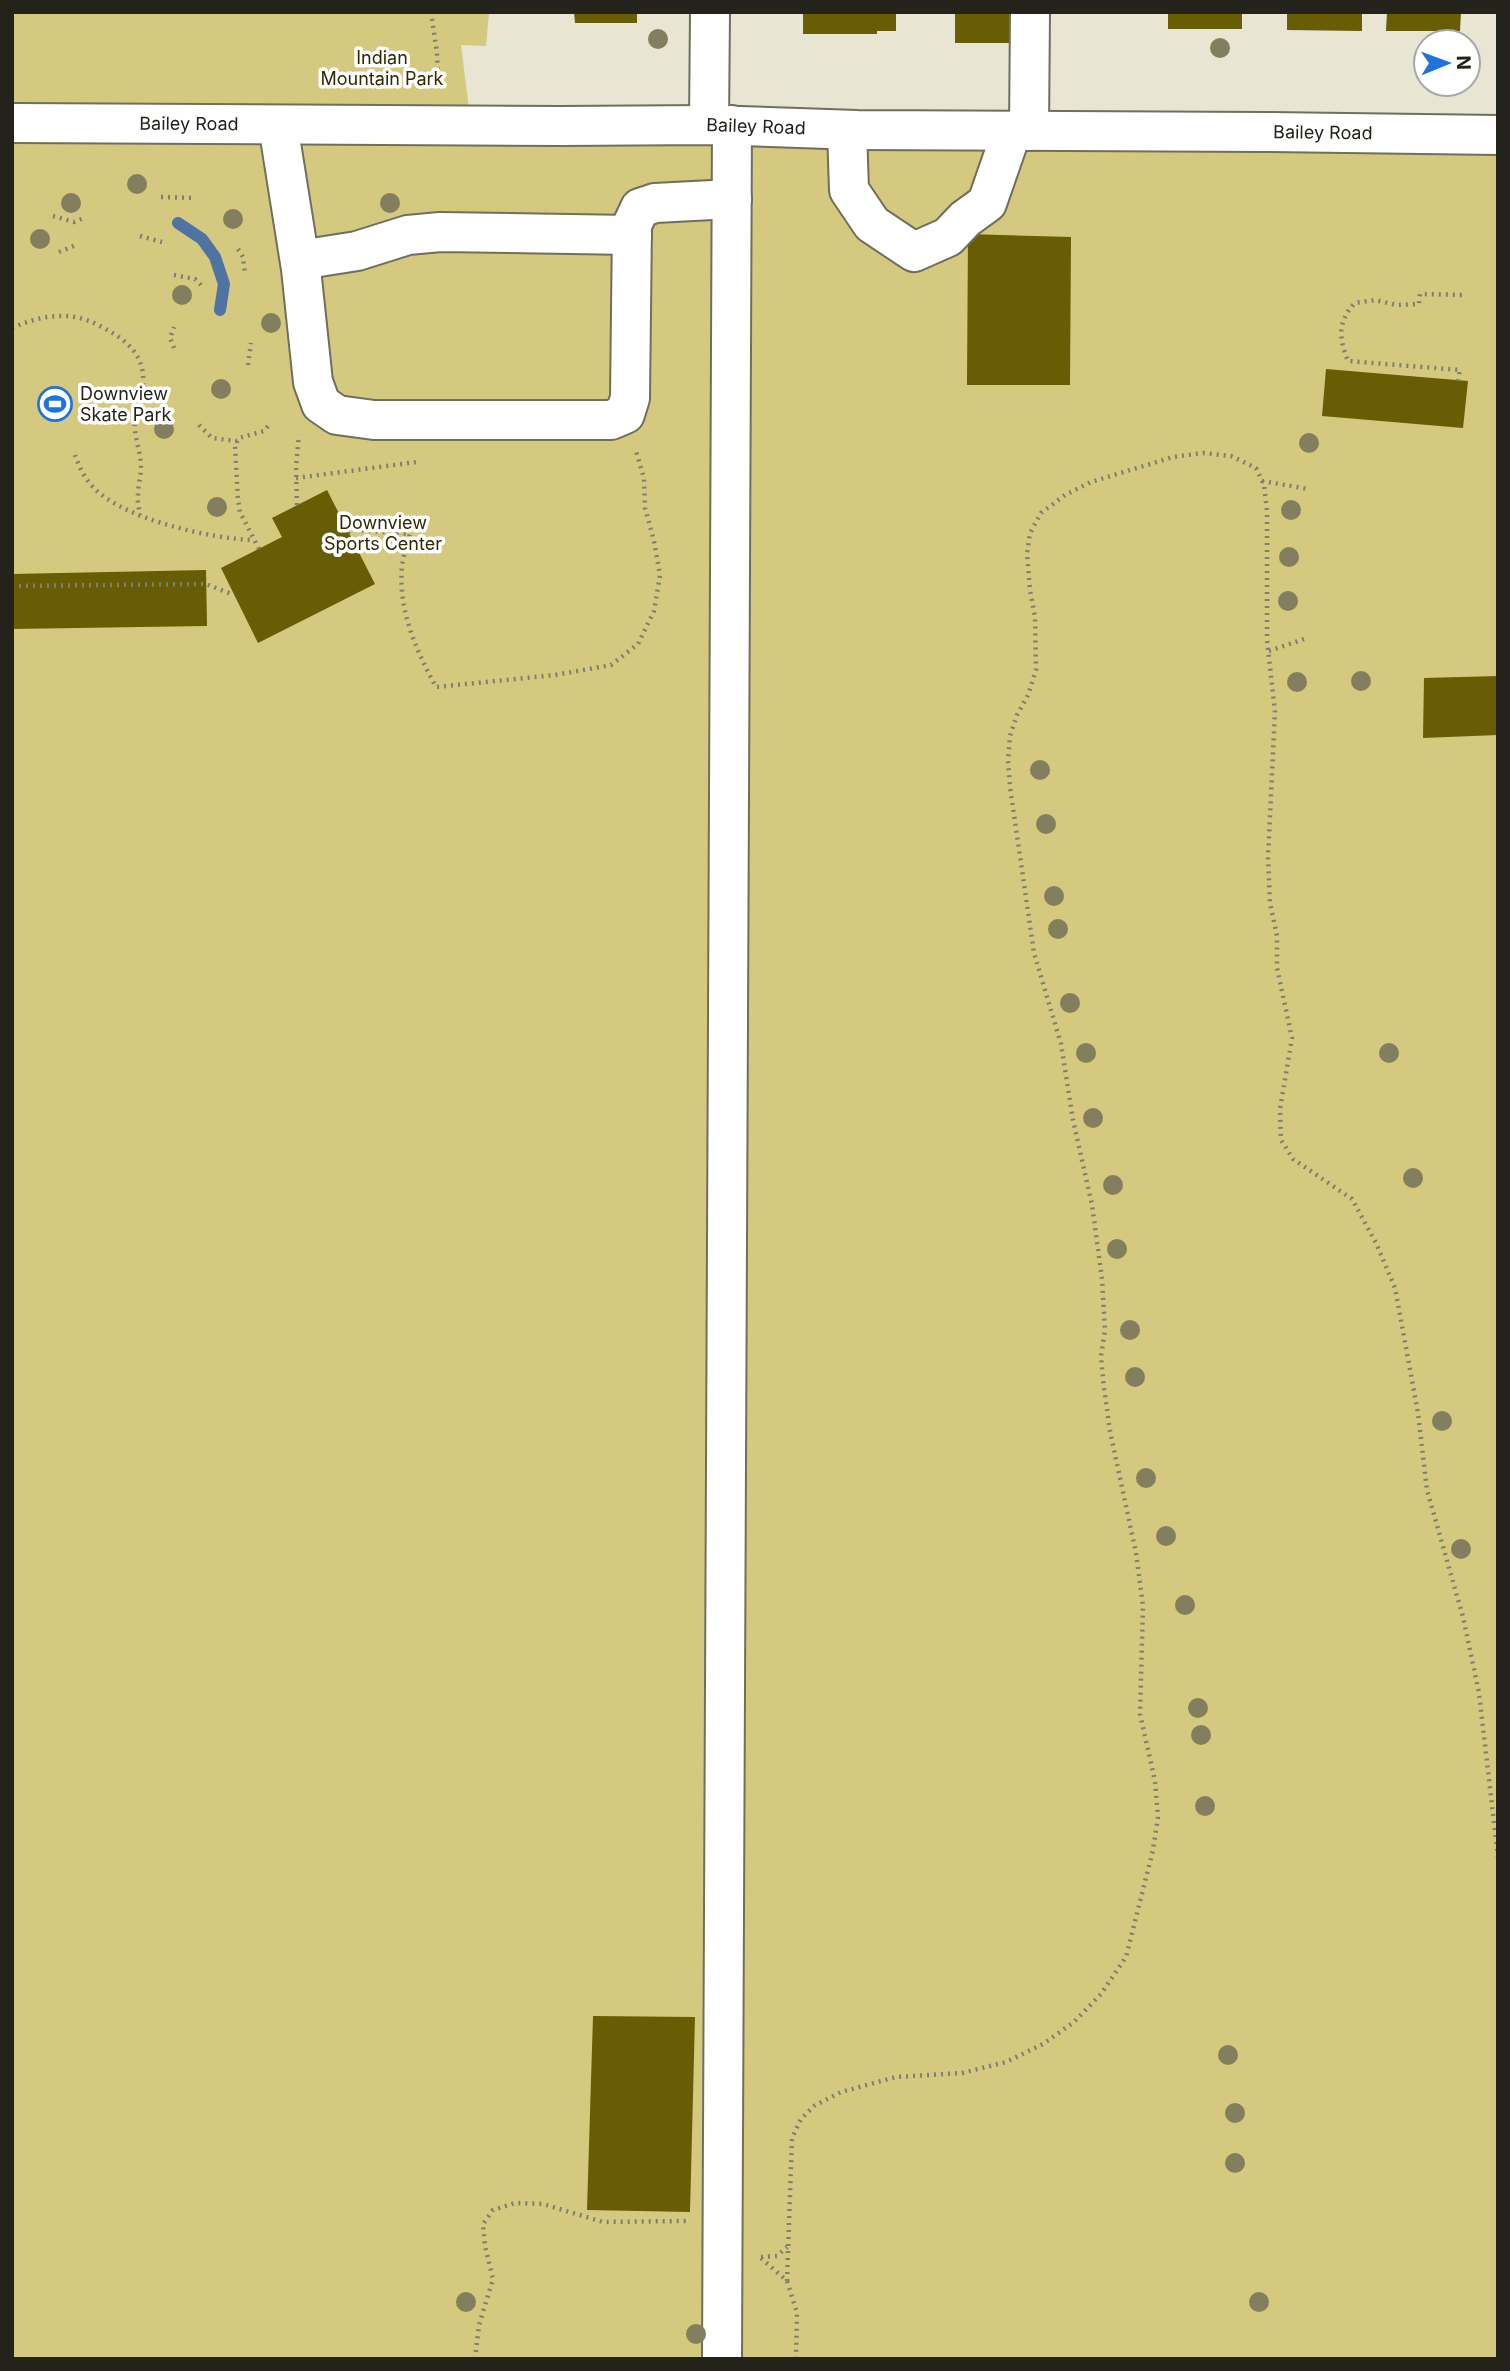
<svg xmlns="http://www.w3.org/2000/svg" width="1510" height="2371" font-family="Inter,sans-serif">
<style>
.green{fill:#d5c97f}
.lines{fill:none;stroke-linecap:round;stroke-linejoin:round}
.stream{stroke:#4f73a3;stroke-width:12}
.building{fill:#685c04}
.minor-casing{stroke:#706e5d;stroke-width:42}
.path{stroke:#807e71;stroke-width:4.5;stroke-dasharray:2 5;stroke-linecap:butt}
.minor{stroke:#fff;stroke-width:38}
.tree{fill:#837e5e}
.labels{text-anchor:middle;stroke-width:7;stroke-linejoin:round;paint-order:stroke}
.park-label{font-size:18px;fill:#302900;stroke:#fff}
.street-label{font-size:18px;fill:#23221b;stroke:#fff}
.poi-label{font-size:18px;fill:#23221b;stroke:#fff;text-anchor:start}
</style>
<rect width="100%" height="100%" fill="#e8e5d2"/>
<polygon class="green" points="12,12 489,12 486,46 461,45 471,125 1498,134 1498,2359 12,2359"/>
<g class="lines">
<polyline class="stream" points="178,223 202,239 215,257 224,284 220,310"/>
</g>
<g class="building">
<polygon points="574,12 637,12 637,23 575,23"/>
<polygon points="803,12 896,12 896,31 877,31 877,34 803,34"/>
<rect x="955" y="12" width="63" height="31"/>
<rect x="1168" y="12" width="74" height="17"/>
<polygon points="1287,12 1362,12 1362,31 1287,30"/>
<polygon points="1387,12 1461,12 1460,31 1386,31"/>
<polygon points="968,234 1071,237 1070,385 967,385"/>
<polygon points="1326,369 1468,381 1463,428 1322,416"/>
<polygon points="327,490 375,584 258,643 221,568 282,537 272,518"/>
<polygon points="206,570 207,626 12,629 12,574"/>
<polygon points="1498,676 1498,735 1423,738 1424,678"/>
<polygon points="593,2016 695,2017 690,2212 587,2210"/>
</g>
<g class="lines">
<g class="minor-casing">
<g id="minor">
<path id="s1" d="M 12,123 L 560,126 L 709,125 L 857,130 L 1263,132 L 1498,135"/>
<polyline points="278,125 301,269 313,382 321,404 337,415 374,420 611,420 625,414 630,398 632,225 640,208 655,203 732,199"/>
<polyline points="709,125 710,12"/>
<polyline points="847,130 849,190 872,224 914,252 948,237 965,219 987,203 1012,131"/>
<polyline points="1029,131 1030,12"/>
<polyline points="300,260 357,251 408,235 440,232 632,235"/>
<polyline points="722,2359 732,125"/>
</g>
</g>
<g class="path">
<polyline points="431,12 437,53 438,77"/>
<polyline points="161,197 195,198"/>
<polyline points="53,216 74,222 84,218"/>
<polyline points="140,236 162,242"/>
<polyline points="238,249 243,257 245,274"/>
<polyline points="59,252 76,245"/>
<polyline points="174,275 195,279 201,285"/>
<path d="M 12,328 C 41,315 71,310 100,326 C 131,342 150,359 141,398 C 138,409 134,418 135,430 C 136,442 141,454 141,467 C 141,476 138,485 138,494 C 137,501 139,508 140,515"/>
<polyline points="174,348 170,338 174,327"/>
<polyline points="248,365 251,343"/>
<path d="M 1458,381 L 1460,370 L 1348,361 C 1339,338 1337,322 1355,303 L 1375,300 L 1396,305 L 1419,304 L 1420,294 L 1465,295"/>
<polyline points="199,425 212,438 237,441"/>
<path d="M 75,455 C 79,466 84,478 93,487 C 122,519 212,539 254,540"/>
<polyline points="296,478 417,462"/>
<polyline points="1262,481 1308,489"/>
<polyline points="297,505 296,466 299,435"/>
<path d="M 348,532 L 358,530 L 410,534 C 407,545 403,556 402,567 C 398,610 416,650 436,687 L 555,675 L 611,665 L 638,644 L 654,611 L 660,575 L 654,541 L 645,508 L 644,478 L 636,451"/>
<polyline points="259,549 240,512 238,501 235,445 239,438 264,431 268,426"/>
<polyline points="12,586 206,584 234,595"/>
<polyline points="1269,651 1307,638"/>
<polyline points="761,2257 777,2256 787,2247"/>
<polyline points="761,2258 787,2281 797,2313 796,2359"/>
<polyline points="787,2281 792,2138 801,2119 814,2106 841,2092 896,2077 962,2073 1006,2062 1043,2044 1074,2022 1101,1994 1126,1957 1153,1850 1158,1817 1155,1781 1140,1714 1143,1606 1136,1553 1110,1431 1104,1388 1101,1356 1105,1330 1102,1279 1092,1205 1073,1120 1061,1044 1034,953 1010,787 1008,761 1010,736 1017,715 1028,695 1036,670 1035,617 1030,590 1027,554 1030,533 1041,513 1065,495 1091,482 1173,457 1203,453 1231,456 1256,468 1264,485 1267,511 1267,640 1275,712 1268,857 1270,903 1277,936 1277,968 1292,1038 1280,1109 1281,1140 1293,1159 1352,1199 1376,1243 1395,1288 1418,1413 1427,1490 1463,1617 1479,1693 1498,1857"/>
<polyline points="475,2359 479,2325 493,2279 485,2246 483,2224 493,2210 515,2203 543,2204 603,2222 686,2221"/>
</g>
<use href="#minor" class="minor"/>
</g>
<g class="tree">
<circle cx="658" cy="39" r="10"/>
<circle cx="1220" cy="48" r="10"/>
<circle cx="137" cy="184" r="10"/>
<circle cx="71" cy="203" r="10"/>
<circle cx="390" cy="203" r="10"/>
<circle cx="233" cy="219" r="10"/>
<circle cx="40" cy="239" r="10"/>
<circle cx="182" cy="295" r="10"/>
<circle cx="271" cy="323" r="10"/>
<circle cx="221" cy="389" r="10"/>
<circle cx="164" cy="429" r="10"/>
<circle cx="1309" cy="443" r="10"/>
<circle cx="217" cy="507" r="10"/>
<circle cx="1291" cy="510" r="10"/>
<circle cx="1289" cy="557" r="10"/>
<circle cx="1288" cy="601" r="10"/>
<circle cx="1361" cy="681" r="10"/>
<circle cx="1297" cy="682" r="10"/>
<circle cx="1040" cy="770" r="10"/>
<circle cx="1046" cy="824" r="10"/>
<circle cx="1054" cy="896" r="10"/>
<circle cx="1058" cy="929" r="10"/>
<circle cx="1070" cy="1003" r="10"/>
<circle cx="1086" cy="1053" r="10"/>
<circle cx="1389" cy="1053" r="10"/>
<circle cx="1093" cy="1118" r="10"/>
<circle cx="1413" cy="1178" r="10"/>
<circle cx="1113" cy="1185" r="10"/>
<circle cx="1117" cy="1249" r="10"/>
<circle cx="1130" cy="1330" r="10"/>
<circle cx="1135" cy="1377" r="10"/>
<circle cx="1442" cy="1421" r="10"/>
<circle cx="1146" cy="1478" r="10"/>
<circle cx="1166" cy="1536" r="10"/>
<circle cx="1461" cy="1549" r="10"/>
<circle cx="1185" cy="1605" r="10"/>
<circle cx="1198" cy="1708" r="10"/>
<circle cx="1201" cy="1735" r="10"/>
<circle cx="1205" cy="1806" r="10"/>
<circle cx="1228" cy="2055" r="10"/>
<circle cx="1235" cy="2113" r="10"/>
<circle cx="1235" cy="2163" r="10"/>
<circle cx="466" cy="2302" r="10"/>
<circle cx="1259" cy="2302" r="10"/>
<circle cx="696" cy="2334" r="10"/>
</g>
<defs>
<g id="stadium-ring" transform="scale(1.75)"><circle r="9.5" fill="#fff" stroke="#1f73dd" stroke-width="1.5"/><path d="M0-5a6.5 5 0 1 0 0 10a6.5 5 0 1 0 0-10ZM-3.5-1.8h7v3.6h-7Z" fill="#1f73dd"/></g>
</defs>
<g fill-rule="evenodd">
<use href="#stadium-ring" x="55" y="404"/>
</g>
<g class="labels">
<g class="park-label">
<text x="382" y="64">Indian<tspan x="382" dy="21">Mountain Park</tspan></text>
<text x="383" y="529">Downview<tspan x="383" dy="21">Sports Center</tspan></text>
</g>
<g class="street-label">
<text dy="6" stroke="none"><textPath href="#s1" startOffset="177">Bailey Road</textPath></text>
<text dy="6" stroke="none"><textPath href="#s1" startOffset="744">Bailey Road</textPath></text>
<text dy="6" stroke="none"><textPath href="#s1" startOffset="1311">Bailey Road</textPath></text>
</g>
<g class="poi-label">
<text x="80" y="400">Downview<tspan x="80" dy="21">Skate Park</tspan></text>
</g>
</g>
<rect width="1510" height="2371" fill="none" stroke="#23221b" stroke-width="28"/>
<g transform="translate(1447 63) rotate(89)"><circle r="33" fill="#ffffff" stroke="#a7a7a4" stroke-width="2"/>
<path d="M0-5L12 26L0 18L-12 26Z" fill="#1f73dd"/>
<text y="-10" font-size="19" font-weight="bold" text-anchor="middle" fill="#23221b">N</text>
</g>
</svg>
